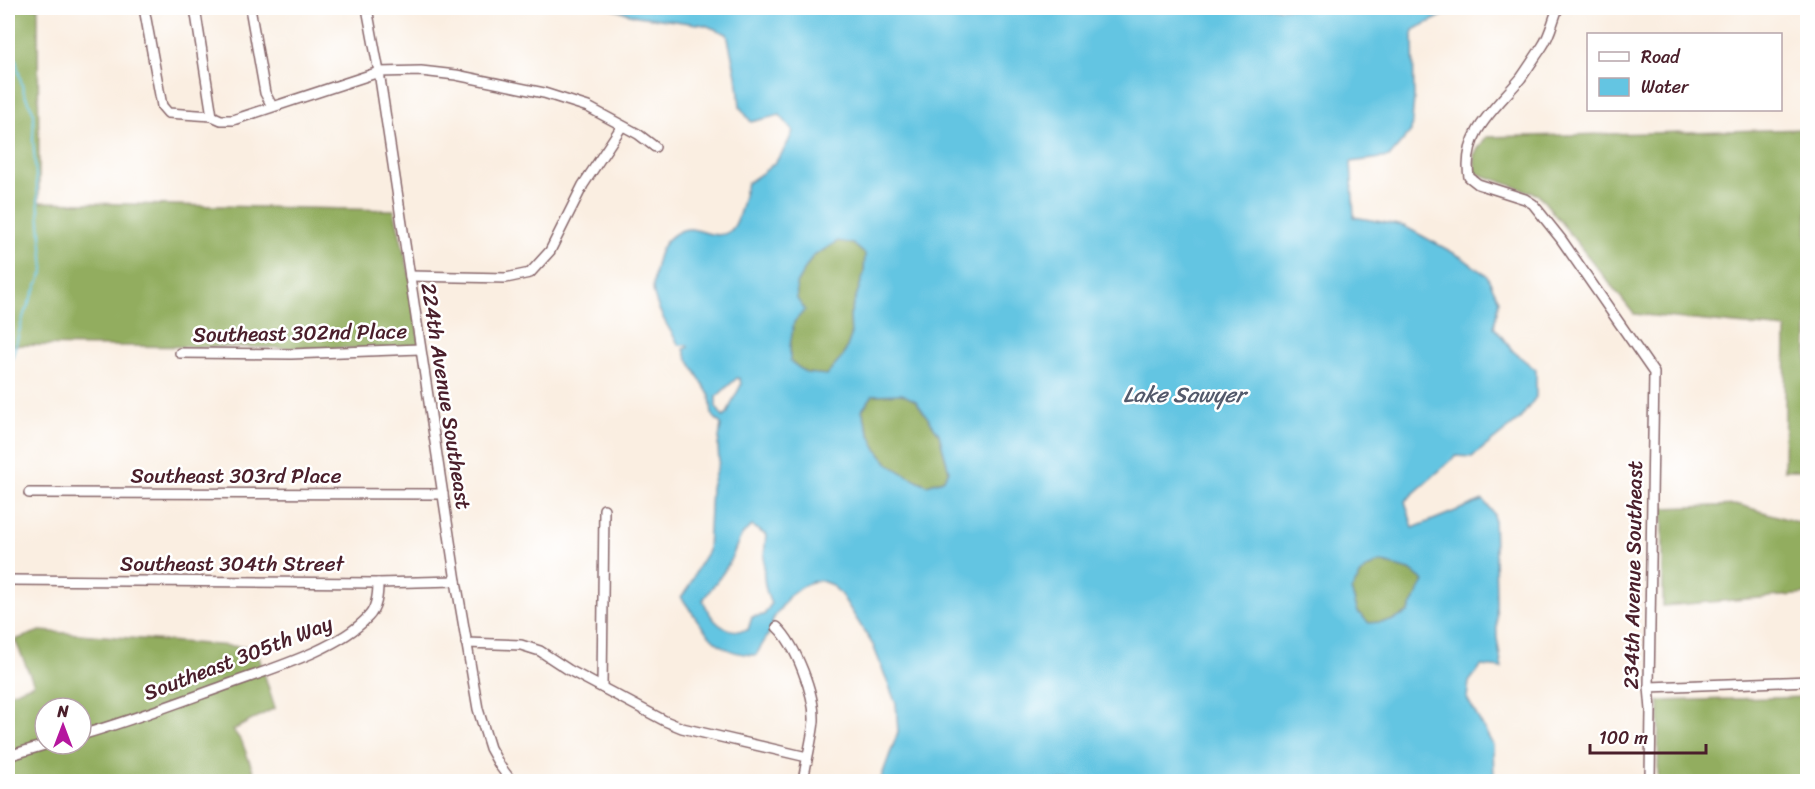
<svg xmlns="http://www.w3.org/2000/svg" width="1815" height="789" font-family="Sriracha,sans-serif">
<style>
.forest{fill:#92ad5f;stroke:#6e6645;stroke-width:1.5;fill-rule:evenodd}
.water{fill:#64c5e2;stroke:#577286;stroke-width:1.5;fill-rule:evenodd}
.lines{fill:none;stroke-linecap:round;stroke-linejoin:round}
.stream{stroke:#64c5e2;stroke-width:2}
.minor-casing{stroke:#88676b;stroke-width:12}
.minor{stroke:#fff;stroke-width:9}
.labels{text-anchor:middle;stroke-width:5;stroke-linejoin:round;paint-order:stroke}
.street-label{font-size:21px;fill:#4a1f2b;stroke:#fff}
.water-label{font-size:22px;font-style:italic;fill:#53596b;stroke:#fff}
</style>
<rect width="100%" height="100%" fill="#fff"/>
<filter id="ink" filterUnits="userSpaceOnUse"><feTurbulence type="fractalNoise" baseFrequency=".0167" numOctaves="2"/><feDisplacementMap in="SourceGraphic" scale="12" xChannelSelector="R" yChannelSelector="G"/><feConvolveMatrix kernelMatrix="1 2 1 2 8 2 1 2 1" color-interpolation-filters="sRGB"/></filter>
<filter id="wash" filterUnits="userSpaceOnUse"><feTurbulence type="fractalNoise" baseFrequency=".008" numOctaves="4" result="noise"/><feDisplacementMap in="SourceGraphic" scale="24" xChannelSelector="R" yChannelSelector="G"/><feGaussianBlur stdDeviation="1.35" result="paint"/><feColorMatrix in="noise" values="0 0 0 0 0 0 0 0 0 0 0 0 0 0 0 0 0 1.4 0 .05"/><feComposite in="paint" operator="in"/></filter>
<g filter="url(#wash)">
<rect width="100%" height="100%" fill="#faeee1"/>
<g class="forest">
<polygon points="8,8 38,8 39,202 394,210 410,276 420,349 8,345"/>
<polygon points="1807,129 1807,470 1784,470 1786,329 1634,314 1539,195 1476,173 1474,155 1486,137"/>
<polygon points="838,241 853,244 865,254 864,273 850,315 851,336 844,355 827,375 806,373 790,361 790,346 797,299 796,284 812,257"/>
<path d="M 902,394 L 916,400 L 939,434 L 949,471 L 944,480 L 927,485 C 914,478 896,472 886,461 C 873,448 868,427 862,410 L 873,395 Z"/>
<polygon points="1740,505 1807,525 1807,594 1663,606 1663,508"/>
<polygon points="1379,562 1410,570 1424,581 1408,613 1391,621 1369,623 1358,612 1351,590 1364,570"/>
<path d="M 40,631 L 256,648 L 275,708 L 233,730 L 242,742 L 257,781 L 8,782 L 8,694 L 34,684 L 15,640 ZM 45,708 L 81,708 L 81,744 L 45,744 Z"/>
<polygon points="1807,697 1807,781 1658,781 1659,701"/>
</g>
<path class="water" d="M 609,8 L 1488,8 L 1446,14 L 1413,30 L 1414,99 L 1411,131 L 1389,157 L 1351,162 L 1354,217 L 1404,226 L 1461,257 L 1487,276 L 1499,300 L 1494,327 L 1513,351 L 1536,370 L 1536,397 L 1520,419 L 1472,457 L 1456,456 L 1405,501 L 1413,528 L 1483,500 L 1494,514 L 1497,638 L 1502,668 L 1481,666 L 1469,682 L 1467,698 L 1493,745 L 1494,781 L 880,781 L 898,732 L 896,704 L 873,645 L 842,596 L 832,585 L 819,580 L 812,582 L 803,586 L 789,596 L 773,619 L 771,630 L 756,655 C 713,655 703,626 681,597 L 688,588 L 698,567 L 708,551 L 711,487 L 719,462 L 718,446 L 721,424 L 712,415 L 710,396 L 687,358 L 684,349 L 688,347 L 686,345 L 679,345 C 669,329 659,313 654,295 C 651,285 657,255 663,246 C 669,237 679,229 690,229 C 704,230 717,240 730,231 C 739,226 744,193 747,183 C 773,167 782,159 793,131 L 780,115 L 751,122 L 740,107 L 738,84 L 727,34 L 705,25 L 637,16 ZM 838,241 L 853,244 L 865,254 L 864,273 L 850,315 L 851,336 L 844,355 L 827,375 L 806,373 L 790,361 L 790,346 L 794,322 L 805,310 L 797,299 L 796,284 L 812,257 ZM 737,378 L 740,379 L 741,385 L 733,400 L 727,414 L 723,417 L 716,407 L 716,397 ZM 902,394 L 916,401 L 939,434 L 949,471 L 943,480 L 927,485 C 914,479 896,471 886,461 C 873,448 867,427 862,410 L 873,395 ZM 752,526 L 766,535 C 764,561 760,580 771,604 L 764,615 L 752,617 L 748,630 C 723,634 712,622 703,600 C 711,588 721,577 728,565 C 738,548 735,538 752,526 ZM 1379,562 L 1410,570 L 1424,581 L 1408,613 L 1391,621 L 1369,623 L 1358,612 L 1351,590 L 1364,570 Z"/>
<g class="lines">
<g class="stream">
<polyline points="8,9 12,45 24,93 34,113 33,140 44,270 24,314 8,373"/>
<polyline points="8,400 11,424 8,432"/>
</g>
</g>
</g>
<g filter="url(#ink)">
<g class="lines">
<g class="minor-casing">
<g id="minor">
<polyline points="144,8 162,106 168,113 212,116 221,120 233,120 379,72 421,71 456,75 544,93 588,107 638,134 655,147"/>
<polyline points="195,8 212,116"/>
<polyline points="250,8 265,93 272,106"/>
<polyline points="367,8 379,72 456,581 478,709 490,748 500,766 512,782"/>
<path d="M 1558,8 C 1553,20 1550,36 1542,47 C 1535,57 1528,68 1521,78 C 1495,109 1462,133 1469,177 L 1478,184 L 1525,199 L 1533,204 L 1561,239 L 1654,373 L 1649,687 L 1651,710 L 1650,778"/>
<polyline points="410,276 506,278 530,273 550,251 583,185 622,126"/>
<polyline points="180,353 291,354 420,349"/>
<polyline points="29,493 443,494"/>
<polyline points="8,580 378,583 456,581"/>
<path d="M 777,627 C 796,645 815,695 814,721 C 812,741 806,761 803,782"/>
<polyline points="466,643 521,645 540,651 569,670 665,721 682,728 807,757"/>
<polyline points="602,687 604,509"/>
<polyline points="1649,687 1808,681"/>
<path d="M 81,735 C 130,721 177,703 224,686 C 267,670 338,650 368,617 C 377,608 378,595 378,583"/>
<polyline points="8,756 48,744"/>
</g>
</g>
<use href="#minor" class="minor"/>
</g>
</g>
<g class="labels">
<g class="street-label">
<text transform="translate(300 333) rotate(-1)" y="7">Southeast 302nd Place</text>
<text transform="translate(446 396) rotate(81)" y="7">224th Avenue Southeast</text>
<text x="236" y="483">Southeast 303rd Place</text>
<text x="232" y="571">Southeast 304th Street</text>
<text transform="translate(1633 575) rotate(-89)" y="7">234th Avenue Southeast</text>
<text transform="translate(238 658) rotate(-21)" y="7">Southeast 305th Way</text>
</g>
<g class="water-label">
<text x="1184" y="402">Lake Sawyer</text>
</g>
</g>
<rect width="1815" height="789" fill="none" stroke="#fff" stroke-width="30"/>
<rect x="1587" y="33" width="195" height="78" fill="#ffffff" stroke="#b7a5aa" stroke-width="1.5"/>
<rect x="1599" y="52" width="30" height="9" fill="#ffffff" stroke="#b7a5aa" stroke-width="1.5"/>
<text x="1641" y="63" font-size="18" fill="#4a1f2b">Road</text>
<rect x="1599" y="78" width="30" height="18" fill="#64c5e2" stroke="#b7a5aa" stroke-width="1.5"/>
<text x="1641" y="93" font-size="18" fill="#4a1f2b">Water</text>
<g transform="translate(63 726)"><circle r="28" fill="#ffffff" stroke="#b7a5aa" stroke-width="1.5"/>
<path d="M0-4.5L10 22L0 15L-10 22Z" fill="#b5179e"/>
<text y="-9" font-size="16" font-weight="bold" text-anchor="middle" fill="#4a1f2b">N</text>
</g>
<path d="M1590 744v9h116v-9" fill="none" stroke="#4a1f2b" stroke-width="3"/>
<text x="1599" y="744" font-size="18" fill="#4a1f2b" stroke="#ffffff" stroke-width="4.5" paint-order="stroke">100 m</text>
</svg>
